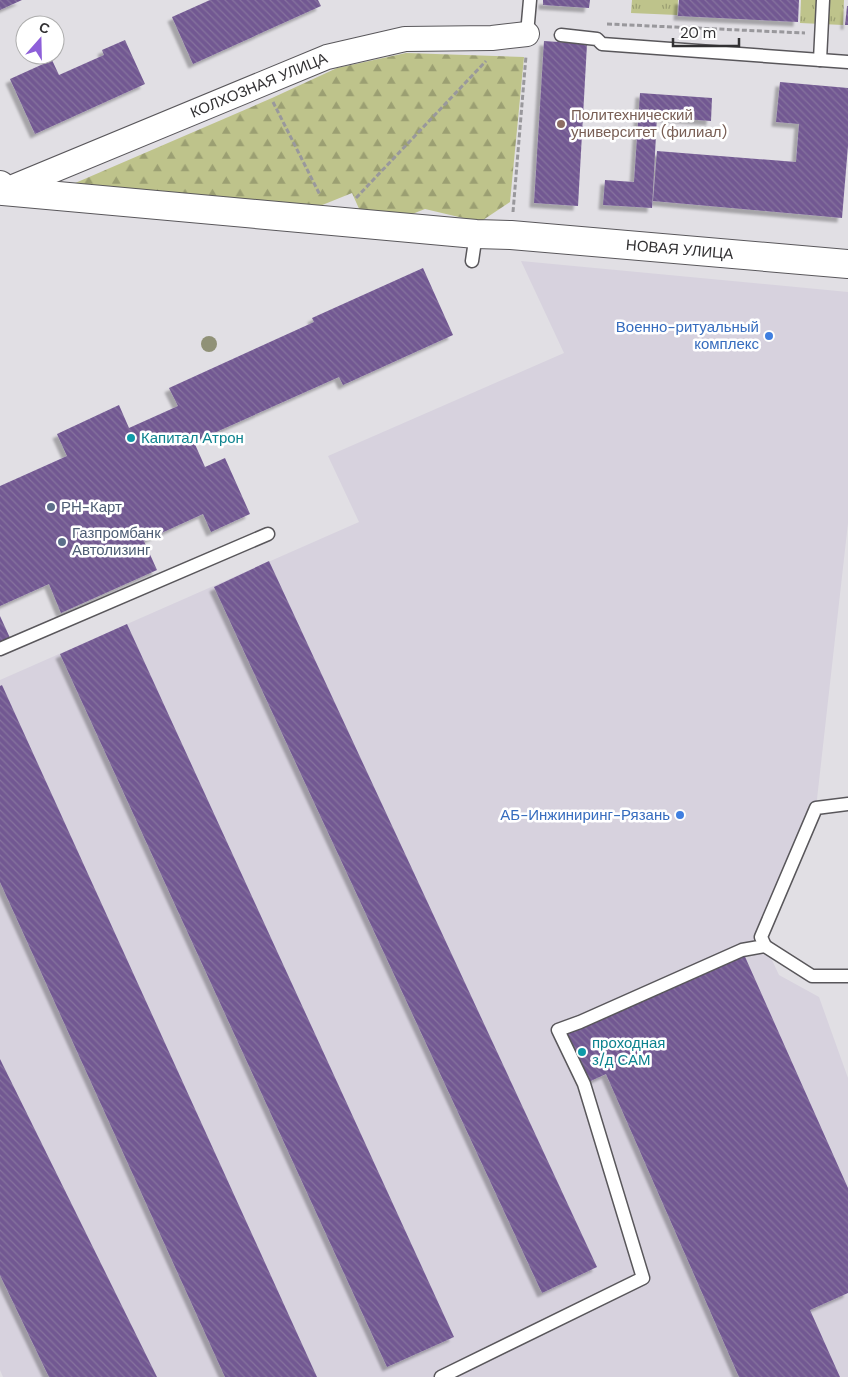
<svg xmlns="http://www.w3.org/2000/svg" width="848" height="1377" font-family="'DM Sans',sans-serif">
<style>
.built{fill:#d7d2de}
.grass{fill:url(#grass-tufts)}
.forest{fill:url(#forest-firs)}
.building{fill:url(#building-back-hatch);filter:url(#shadow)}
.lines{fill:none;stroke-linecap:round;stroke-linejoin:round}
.lane-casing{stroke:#59575b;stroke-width:15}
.street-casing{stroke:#59575b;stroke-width:26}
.secondary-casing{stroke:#59575b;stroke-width:30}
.path{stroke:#99989c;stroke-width:3;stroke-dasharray:5 2.5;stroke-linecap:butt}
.lane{stroke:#fff;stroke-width:12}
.street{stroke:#fff;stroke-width:24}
.secondary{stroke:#fff;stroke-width:28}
.tree{fill:#909177}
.education-dot{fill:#8d6e63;stroke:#fff;stroke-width:2}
.shop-dot{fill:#3f7fe0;stroke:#fff;stroke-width:2}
.culture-dot{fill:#0f9aa8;stroke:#fff;stroke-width:2}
.service-dot{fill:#5c6f8a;stroke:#fff;stroke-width:2}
.labels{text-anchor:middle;stroke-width:5;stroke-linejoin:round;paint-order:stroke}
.street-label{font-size:15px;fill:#323133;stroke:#fff}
.education-label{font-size:15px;fill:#785e54;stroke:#fff;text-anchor:start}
.shop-label{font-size:15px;fill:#366cbe;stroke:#fff;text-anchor:end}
.culture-label{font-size:15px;fill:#0d838f;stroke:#fff;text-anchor:start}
.service-label{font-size:15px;fill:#4e5e75;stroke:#fff;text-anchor:start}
</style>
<defs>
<pattern id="grass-tufts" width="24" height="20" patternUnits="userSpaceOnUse" patternTransform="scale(1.25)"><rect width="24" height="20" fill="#bec38b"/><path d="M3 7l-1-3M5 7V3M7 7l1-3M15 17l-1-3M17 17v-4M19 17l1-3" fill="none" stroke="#9b9f72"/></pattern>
<pattern id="forest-firs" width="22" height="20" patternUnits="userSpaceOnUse" patternTransform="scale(1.25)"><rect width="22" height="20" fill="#bec38b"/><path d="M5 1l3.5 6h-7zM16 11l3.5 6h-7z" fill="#9b9f72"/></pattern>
<pattern id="building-back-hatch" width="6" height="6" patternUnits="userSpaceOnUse" patternTransform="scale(1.25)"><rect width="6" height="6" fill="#725992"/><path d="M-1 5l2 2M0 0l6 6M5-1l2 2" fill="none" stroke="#86739e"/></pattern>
<filter id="shadow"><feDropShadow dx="-4.5" dy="4.5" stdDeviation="1" flood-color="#0004"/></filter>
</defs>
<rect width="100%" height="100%" fill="#e1dfe4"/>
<polygon class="built" points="521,261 848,292 848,523 816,808 761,937 779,975 819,997 848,1078 848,1377 3,1377 0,1370 0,680 359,522 328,456 564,353"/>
<g class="grass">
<polygon points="632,0 678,0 677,15 631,13"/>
<polygon points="801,0 844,0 843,25 800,23"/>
</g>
<polygon class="forest" points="406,53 524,57 510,202 480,222 425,209 369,231 352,193 300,214 59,190 272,98 337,68"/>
<g class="building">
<polygon points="0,0 22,0 0,10"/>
<polygon points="210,0 318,0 321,6 193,64 172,17"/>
<polygon points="543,0 590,0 589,8 543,5"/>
<polygon points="679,0 799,0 798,22 678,16"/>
<polygon points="847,6 848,6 848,25 845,25"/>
<polygon points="125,40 145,84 35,134 10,79 52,60 59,75 104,55 102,50"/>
<polygon points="544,41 587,44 578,206 534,203"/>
<polygon points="780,82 848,88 848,146 842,218 653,201 657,151 796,162 799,124 776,122"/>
<polygon points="640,93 712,98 711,121 657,117 652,208 603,205 605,180 634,182"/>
<polygon points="423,268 453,335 343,385 339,377 194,442 205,467 225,458 250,514 211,532 203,514 144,541 157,570 61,613 49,584 0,606 0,486 67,456 57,434 119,405 129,428 178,406 169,388 314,322 312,318"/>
<polygon points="269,561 597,1267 542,1293 214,587"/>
<polygon points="0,616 11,640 0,645"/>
<polygon points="127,624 454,1337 387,1367 60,654"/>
<polygon points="2,685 317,1377 225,1377 0,882 0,686"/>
<polygon points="742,950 848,1188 848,1293 810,1310 840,1377 739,1377 606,1074 584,1084 558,1030"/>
<polygon points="0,1059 157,1377 49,1377 0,1275"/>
</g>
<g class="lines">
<g class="lane-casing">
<g id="lane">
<polyline points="527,34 530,0"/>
<polyline points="561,35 597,39 602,44 848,62"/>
<polyline points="820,60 823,0"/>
<polyline points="472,261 476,234"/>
<polyline points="0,649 268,534"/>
<polyline points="765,946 812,976 848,976"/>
<polyline points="441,1377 643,1278 584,1084 558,1030 580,1022 742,950 765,946 761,937 816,808 848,804"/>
</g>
</g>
<g class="street-casing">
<g id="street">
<path id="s1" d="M 1,192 L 327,57 L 405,39 L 492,38 L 527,34"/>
</g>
</g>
<g class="secondary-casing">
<g id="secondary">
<path id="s2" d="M 0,185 L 3,191 L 476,234 L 511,235 L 848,264"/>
</g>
</g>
<g class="path">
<polyline points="607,24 805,33"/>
<polyline points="273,102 320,195"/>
<polyline points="356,198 486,61"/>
<polyline points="513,212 526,56"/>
</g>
<use href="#lane" class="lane"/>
<use href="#street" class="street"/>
<use href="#secondary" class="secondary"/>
</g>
<circle class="tree" cx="209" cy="344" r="8"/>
<circle class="education-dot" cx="561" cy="124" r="5"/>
<g class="shop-dot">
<circle cx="769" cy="336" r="5"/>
<circle cx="680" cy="815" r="5"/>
</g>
<g class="culture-dot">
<circle cx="131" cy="438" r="5"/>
<circle cx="582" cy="1052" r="5"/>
</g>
<g class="service-dot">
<circle cx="51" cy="507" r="5"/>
<circle cx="62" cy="542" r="5"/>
</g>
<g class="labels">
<g class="street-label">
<text dy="5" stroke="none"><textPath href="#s1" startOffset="279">КОЛХОЗНАЯ УЛИЦА</textPath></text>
<text dy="5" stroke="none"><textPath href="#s2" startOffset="686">НОВАЯ УЛИЦА</textPath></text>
</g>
<g class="education-label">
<text x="571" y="120">Политехнический<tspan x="571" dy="17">университет (филиал)</tspan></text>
</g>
<g class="shop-label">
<text x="759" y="332">Военно-ритуальный<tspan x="759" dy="17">комплекс</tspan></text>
<text x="670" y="820">АБ-Инжиниринг-Рязань</text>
</g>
<g class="culture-label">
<text x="141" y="443">Капитал Атрон</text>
<text x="592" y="1048">проходная<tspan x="592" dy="17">з/д САМ</tspan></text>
</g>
<g class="service-label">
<text x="61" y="512">РН-Карт</text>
<text x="72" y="538">Газпромбанк<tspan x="72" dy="17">Автолизинг</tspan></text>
</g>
</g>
<g transform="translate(40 40) rotate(20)"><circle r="24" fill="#ffffff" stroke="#adadad"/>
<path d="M0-4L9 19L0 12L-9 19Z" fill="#8d5fd9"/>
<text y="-8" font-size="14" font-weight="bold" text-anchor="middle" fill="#323133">С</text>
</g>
<path d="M673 38v8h66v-8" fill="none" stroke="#323133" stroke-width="2.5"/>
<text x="680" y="38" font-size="15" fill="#323133" stroke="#ffffff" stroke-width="4" paint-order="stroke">20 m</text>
</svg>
